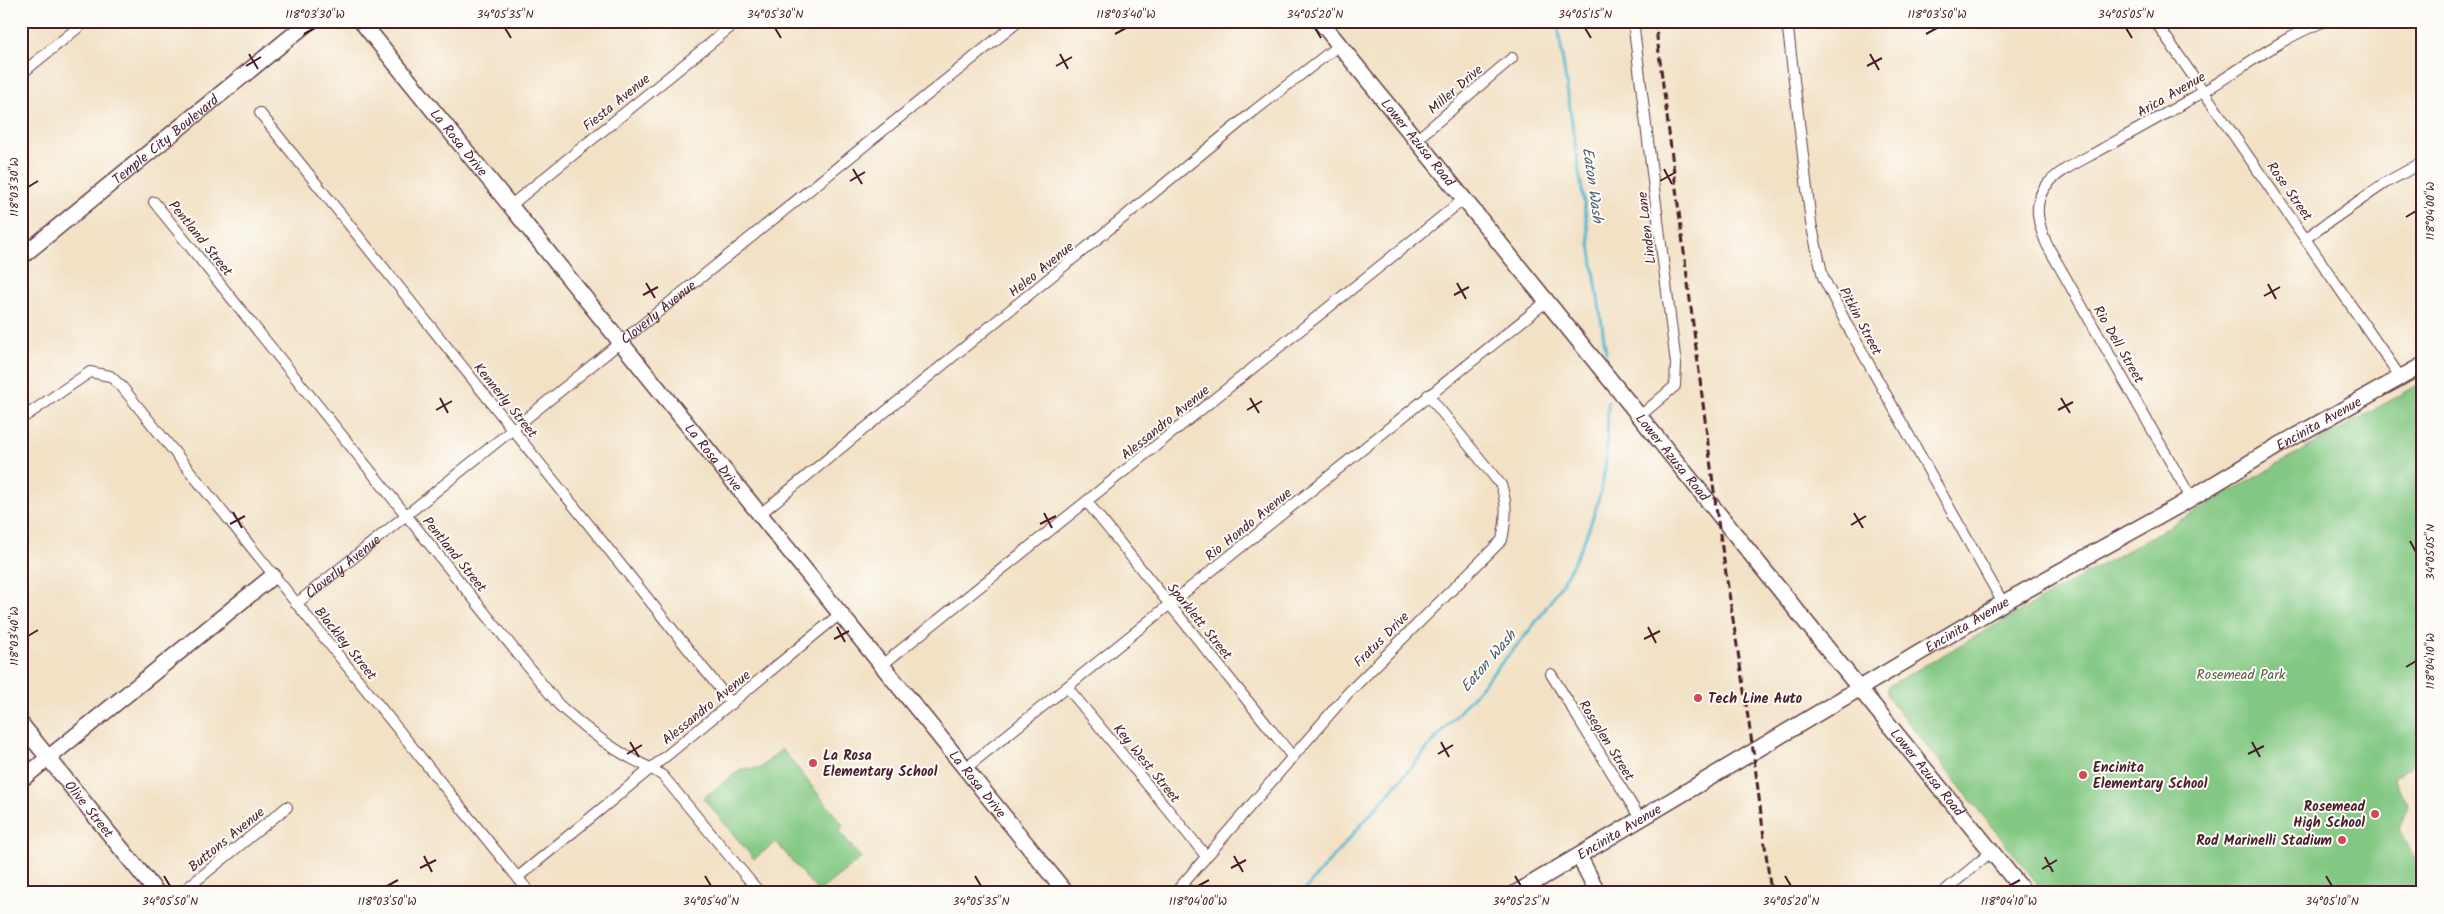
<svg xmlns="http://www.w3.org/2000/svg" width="2444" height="914" font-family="Kalam,sans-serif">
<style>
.green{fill:#82c882;stroke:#667456}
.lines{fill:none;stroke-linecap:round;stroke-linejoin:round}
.stream{stroke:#50b6cf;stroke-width:3}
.street-casing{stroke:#633c42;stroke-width:12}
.secondary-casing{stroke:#633c42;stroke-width:18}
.street{stroke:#fff;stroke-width:10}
.secondary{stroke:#fff;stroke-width:15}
.rail{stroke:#4a1f2b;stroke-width:3;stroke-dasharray:8 4;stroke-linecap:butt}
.ticks{fill:none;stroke:#4a1f2b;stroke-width:2}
.poi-dot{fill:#d1495b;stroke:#fdfcf7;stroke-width:2}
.labels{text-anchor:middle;stroke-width:4;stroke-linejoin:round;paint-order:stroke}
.street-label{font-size:14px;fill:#4a1f2b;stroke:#fdfcf7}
.park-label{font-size:14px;fill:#5e5a49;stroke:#fdfcf7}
.poi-label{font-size:14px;font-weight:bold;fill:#4a1f2b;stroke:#fdfcf7;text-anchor:start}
.water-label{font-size:15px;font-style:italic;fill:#4c5b6d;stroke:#fdfcf7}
.neatline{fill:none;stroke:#4a1f2b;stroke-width:2}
.ticks-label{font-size:12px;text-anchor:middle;fill:#4a1f2b}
</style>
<rect width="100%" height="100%" fill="#fdfcf7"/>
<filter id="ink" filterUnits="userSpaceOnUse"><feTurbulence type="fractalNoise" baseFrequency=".02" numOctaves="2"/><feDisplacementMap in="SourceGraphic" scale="10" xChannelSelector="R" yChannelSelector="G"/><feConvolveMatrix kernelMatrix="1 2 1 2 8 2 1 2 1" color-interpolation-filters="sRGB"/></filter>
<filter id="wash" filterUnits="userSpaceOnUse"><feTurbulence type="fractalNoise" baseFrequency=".0096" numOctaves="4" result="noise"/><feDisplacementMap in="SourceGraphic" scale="20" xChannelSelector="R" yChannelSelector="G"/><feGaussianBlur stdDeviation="1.12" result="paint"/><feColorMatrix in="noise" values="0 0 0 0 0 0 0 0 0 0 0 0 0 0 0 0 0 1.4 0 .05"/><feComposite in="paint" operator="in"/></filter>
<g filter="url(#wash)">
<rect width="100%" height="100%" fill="#f2e1c5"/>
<g class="green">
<polygon points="2423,382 2423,760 2393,777 2408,805 2399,829 2423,874 2423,893 2045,893 1887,696 1887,687"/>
<polygon points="782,749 843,825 840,832 861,858 818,892 776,842 754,859 703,798 741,769 760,768"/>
</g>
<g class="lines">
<g class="stream">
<polyline points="1557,21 1606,352"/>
<path d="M 1302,893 L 1525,636 C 1565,586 1596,531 1605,468 C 1608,446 1607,424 1608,402"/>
</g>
</g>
</g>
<g filter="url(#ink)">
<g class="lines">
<g class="street-casing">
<g id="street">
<polyline points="1633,21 1676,364 1675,386 1640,416"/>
<polyline points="1787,21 1811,223 1823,277 1847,325 2003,603"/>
<polyline points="2155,21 2401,378"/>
<polyline points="21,74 86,21"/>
<polyline points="260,113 732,704"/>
<polyline points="1416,140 1512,58"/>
<path d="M 154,202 L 559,705 C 580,724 601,741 625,755 C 638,763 651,767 663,776 L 760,893"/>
<polyline points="511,205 738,21"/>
<polyline points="2306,238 2385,183 2423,162"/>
<polyline points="21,419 90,372 110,376 122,387 530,893"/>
<path d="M 2191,498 L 2047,245 C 2039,226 2032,206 2045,187 C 2058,170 2083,160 2102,149 C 2131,133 2162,116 2191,99 C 2239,72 2272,42 2325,21"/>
<polyline points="1087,502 1292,756"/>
<polyline points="760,514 1254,111 1339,45"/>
<path id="s1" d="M 296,604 L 1019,21"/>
<polyline points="882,665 1464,199"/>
<polyline points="1551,674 1641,820"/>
<polyline points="1067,687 1206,856"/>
<polyline points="966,768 1547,301"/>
<polyline points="518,877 840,614"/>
<polyline points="181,893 287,807"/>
<path d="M 1175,893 L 1348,693 L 1502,540 C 1506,520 1508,505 1501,485 L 1428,395"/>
<polyline points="1942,893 1991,852"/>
</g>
</g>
<g class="secondary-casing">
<g id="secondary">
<path id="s2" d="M 361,21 L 1066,893"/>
<path id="s3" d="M 1320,21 L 2025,893"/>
<path id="s4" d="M 21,257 L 310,21"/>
<path id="s5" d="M 21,724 L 157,893"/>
<polyline points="21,780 273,576"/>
<polyline points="1579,856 1598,893"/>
<path id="s6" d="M 1516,893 L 2003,603 L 2178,506 L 2276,447 L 2423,365"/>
</g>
</g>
<use href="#street" class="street"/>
<use href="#secondary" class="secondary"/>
<polyline class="rail" points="1655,21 1717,515 1753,750 1771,893"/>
</g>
</g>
<path class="ticks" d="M 505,28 L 511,38M 775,28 L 781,38M 1315,28 L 1321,38M 1585,28 L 1591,38M 2126,28 L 2132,38M 304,34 L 315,28M 1115,34 L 1126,28M 1926,34 L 1937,28M 249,54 L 258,69M 1060,54 L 1068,69M 1870,54 L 1879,70M 246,66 L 261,57M 1056,66 L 1072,57M 1867,66 L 1882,58M 853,169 L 862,184M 1664,169 L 1672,184M 850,181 L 865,172M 1660,181 L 1676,172M 28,187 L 38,181M 2406,217 L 2416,211M 646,283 L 655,298M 1457,283 L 1466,299M 2268,284 L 2276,299M 643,295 L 658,287M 1454,295 L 1469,287M 2264,296 L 2280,287M 440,398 L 448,413M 1250,398 L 1259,413M 2061,398 L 2070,413M 436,410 L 452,401M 1247,410 L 1262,401M 2058,410 L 2073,402M 233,512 L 242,528M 1044,513 L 1052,528M 1854,513 L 1863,528M 230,524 L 245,516M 1040,524 L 1056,516M 1851,525 L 1866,516M 2410,541 L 2416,552M 837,627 L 845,642M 1648,627 L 1656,643M 28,636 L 38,630M 834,639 L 849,631M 1644,639 L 1660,631M 2406,667 L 2416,661M 630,742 L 639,757M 1441,742 L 1449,757M 2252,742 L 2260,757M 627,754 L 642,745M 1438,754 L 1453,745M 2248,754 L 2264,746M 424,856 L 432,872M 1234,856 L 1243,872M 2045,857 L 2053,872M 420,868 L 436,860M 1231,868 L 1246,860M 2042,869 L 2057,860M 164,876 L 170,886M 705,876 L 711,886M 975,876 L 981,886M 1515,876 L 1521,886M 1785,876 L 1791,886M 2326,876 L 2332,886M 387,886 L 398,880M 1198,886 L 1209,880M 2009,886 L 2020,880"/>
<g class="poi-dot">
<circle cx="1698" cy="698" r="5"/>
<circle cx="813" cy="763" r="5"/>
<circle cx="2083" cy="775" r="5"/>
<circle cx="2375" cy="814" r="5"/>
<circle cx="2342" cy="840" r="5"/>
</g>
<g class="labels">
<g class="street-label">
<text transform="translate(1455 89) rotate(-41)" y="5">Miller Drive</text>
<text transform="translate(2171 94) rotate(-30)" y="5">Arica Avenue</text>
<text transform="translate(616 102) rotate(-39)" y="5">Fiesta Avenue</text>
<text dy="5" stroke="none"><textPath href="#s4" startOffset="186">Temple City Boulevard</textPath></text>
<text dy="5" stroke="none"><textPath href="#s2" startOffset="156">La Rosa Drive</textPath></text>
<text dy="5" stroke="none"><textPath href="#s3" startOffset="156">Lower Azusa Road</textPath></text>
<text transform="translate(2290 191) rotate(55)" y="5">Rose Street</text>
<text transform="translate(1646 228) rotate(-97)" y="5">Linden Lane</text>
<text transform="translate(201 238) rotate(51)" y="5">Pentland Street</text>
<text transform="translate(1041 269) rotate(-39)" y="5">Heleo Avenue</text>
<text dy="5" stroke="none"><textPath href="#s1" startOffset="465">Cloverly Avenue</textPath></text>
<text transform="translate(1861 321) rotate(62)" y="5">Pitkin Street</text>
<text transform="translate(2119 344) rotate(60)" y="5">Rio Dell Street</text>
<text transform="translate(506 400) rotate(51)" y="5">Kennerly Street</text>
<text transform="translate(1165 422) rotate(-39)" y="5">Alessandro Avenue</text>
<text dy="5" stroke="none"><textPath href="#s6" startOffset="930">Encinita Avenue</textPath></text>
<text dy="5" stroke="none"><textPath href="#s2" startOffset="561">La Rosa Drive</textPath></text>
<text dy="5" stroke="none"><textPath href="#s3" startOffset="561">Lower Azusa Road</textPath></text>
<text transform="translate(1248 524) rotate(-39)" y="5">Rio Hondo Avenue</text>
<text transform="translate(455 554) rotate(51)" y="5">Pentland Street</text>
<text dy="5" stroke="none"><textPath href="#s1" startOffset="60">Cloverly Avenue</textPath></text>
<text transform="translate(1200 621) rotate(51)" y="5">Sparklett Street</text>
<text dy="5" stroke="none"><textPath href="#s6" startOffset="525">Encinita Avenue</textPath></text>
<text transform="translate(1381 639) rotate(-45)" y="5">Fratus Drive</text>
<text transform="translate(346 643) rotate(51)" y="5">Blackley Street</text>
<text transform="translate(706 707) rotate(-39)" y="5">Alessandro Avenue</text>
<text transform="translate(1607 740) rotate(58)" y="5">Roseglen Street</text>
<text transform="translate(1147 763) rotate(51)" y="5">Key West Street</text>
<text dy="5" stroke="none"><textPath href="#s3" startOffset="966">Lower Azusa Road</textPath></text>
<text dy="5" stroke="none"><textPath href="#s2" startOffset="981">La Rosa Drive</textPath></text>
<text dy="5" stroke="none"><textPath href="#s5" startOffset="109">Olive Street</textPath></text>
<text dy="5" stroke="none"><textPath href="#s6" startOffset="120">Encinita Avenue</textPath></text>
<text transform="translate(226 839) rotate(-39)" y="5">Buttons Avenue</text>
</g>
<g class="park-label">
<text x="2241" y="679">Rosemead Park</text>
</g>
<g class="poi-label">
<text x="1708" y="703">Tech Line Auto</text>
<text x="823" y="760">La Rosa<tspan x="823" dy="16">Elementary School</tspan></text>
<text x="2093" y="772">Encinita<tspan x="2093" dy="16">Elementary School</tspan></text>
<text x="2365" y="811" text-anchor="end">Rosemead<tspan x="2365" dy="16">High School</tspan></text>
<text x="2332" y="845" text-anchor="end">Rod Marinelli Stadium</text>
</g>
<g class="water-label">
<text transform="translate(1593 185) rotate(82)" y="5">Eaton Wash</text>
<text transform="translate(1488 661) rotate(-49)" y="5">Eaton Wash</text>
</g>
</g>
<rect width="2444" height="914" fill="none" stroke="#fdfcf7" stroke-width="55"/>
<rect x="28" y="28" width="2388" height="858" class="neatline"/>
<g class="ticks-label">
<text x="315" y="18">118°03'30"W</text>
<text x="505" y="18">34°05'35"N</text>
<text x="775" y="18">34°05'30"N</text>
<text x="1126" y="18">118°03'40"W</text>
<text x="1315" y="18">34°05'20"N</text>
<text x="1585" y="18">34°05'15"N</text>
<text x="1937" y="18">118°03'50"W</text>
<text x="2126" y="18">34°05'05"N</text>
<text transform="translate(14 187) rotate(-90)" y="4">118°03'30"W</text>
<text transform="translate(2430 211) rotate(-90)" y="4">118°04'00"W</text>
<text transform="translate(2430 552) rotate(-90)" y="4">34°05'05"N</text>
<text transform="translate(14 636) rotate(-90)" y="4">118°03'40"W</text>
<text transform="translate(2430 661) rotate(-90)" y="4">118°04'10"W</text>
<text x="170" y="905">34°05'50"N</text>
<text x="387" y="905">118°03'50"W</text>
<text x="711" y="905">34°05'40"N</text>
<text x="981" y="905">34°05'35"N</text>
<text x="1198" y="905">118°04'00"W</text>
<text x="1521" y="905">34°05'25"N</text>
<text x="1791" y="905">34°05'20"N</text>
<text x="2009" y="905">118°04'10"W</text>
<text x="2332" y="905">34°05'10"N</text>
</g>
</svg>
